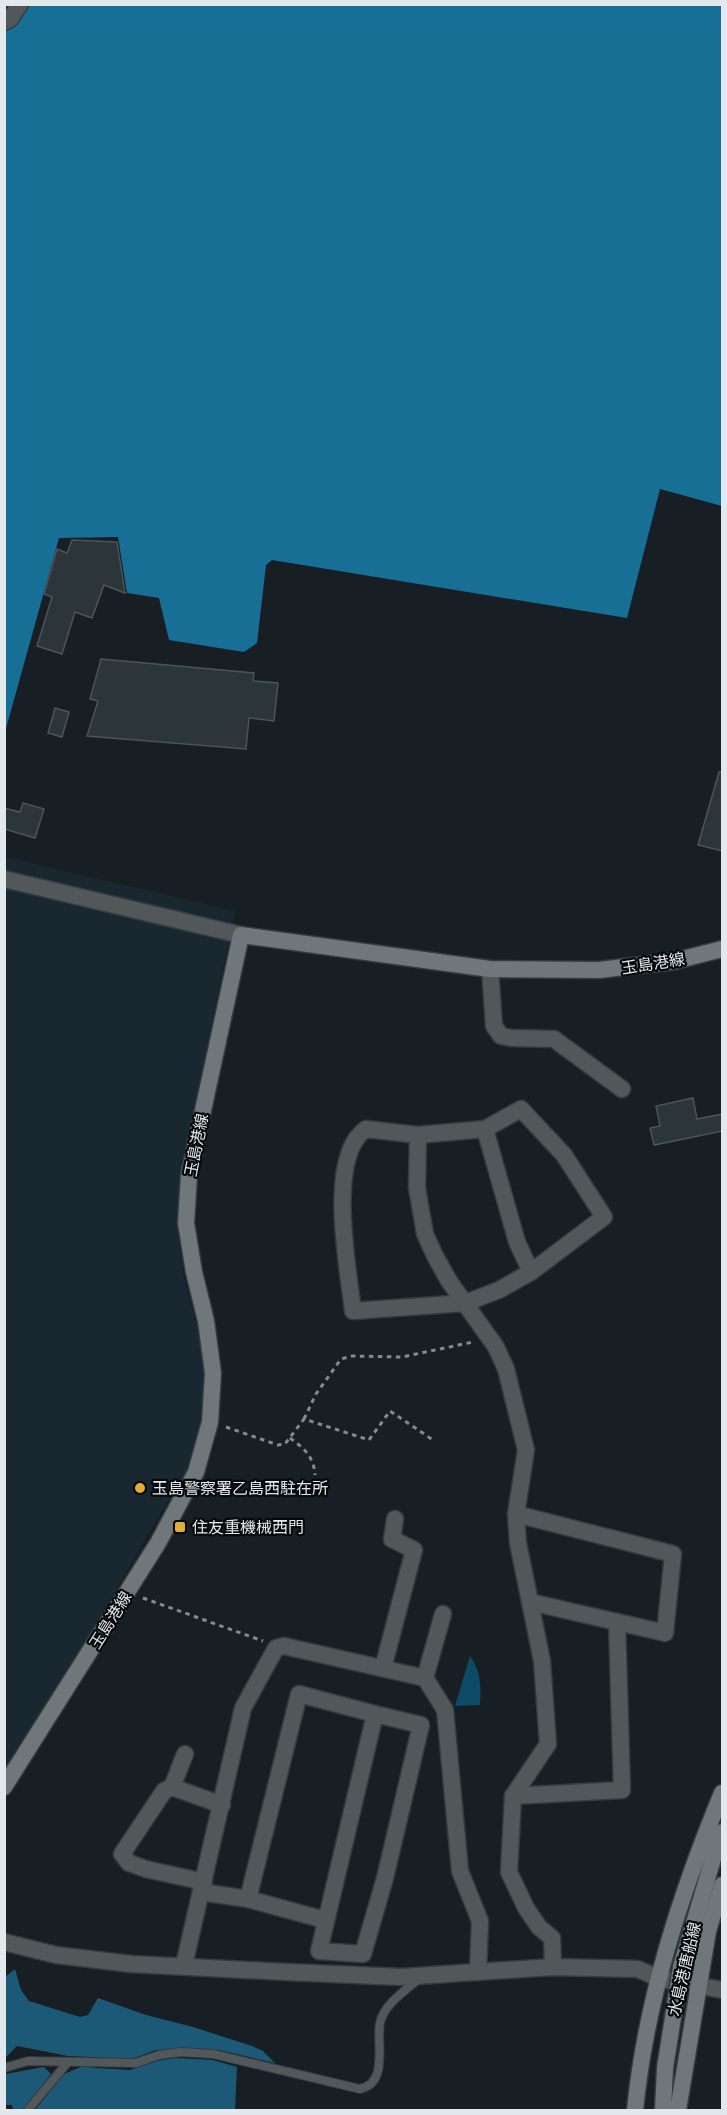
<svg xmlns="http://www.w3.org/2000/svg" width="727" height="2115" font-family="'Sofia Sans Condensed','Noto Sans JP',sans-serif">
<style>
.built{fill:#192830}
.green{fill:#0d4a66}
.forest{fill:#1b5977}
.water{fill:#186f96}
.building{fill:#2c353a;stroke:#4a5459;stroke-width:1.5}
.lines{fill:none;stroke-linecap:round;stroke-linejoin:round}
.service-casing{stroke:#343b40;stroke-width:10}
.minor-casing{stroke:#343b40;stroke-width:19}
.tertiary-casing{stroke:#343b40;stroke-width:19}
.secondary-casing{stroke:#343b40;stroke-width:19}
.path{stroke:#848a8e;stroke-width:3;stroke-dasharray:4.5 4.5;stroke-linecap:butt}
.service{stroke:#525759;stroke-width:8}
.minor{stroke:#525759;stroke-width:16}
.tertiary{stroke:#525759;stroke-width:16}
.secondary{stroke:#70777b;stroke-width:16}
.secondary-bridge-casing{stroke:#343b40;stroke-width:19;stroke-linecap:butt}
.secondary-bridge{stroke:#70777b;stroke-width:16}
.poi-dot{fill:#e3ae35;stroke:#06090b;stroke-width:2}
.labels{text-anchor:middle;stroke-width:4.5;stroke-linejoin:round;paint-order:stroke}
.street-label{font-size:16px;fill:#e3e8ec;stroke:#06090b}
.poi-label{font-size:16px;fill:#e3e8ec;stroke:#06090b;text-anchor:start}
</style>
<rect width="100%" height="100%" fill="#171f24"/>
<polygon class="built" points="5,857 235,911 181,1172 177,1225 183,1274 197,1327 205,1375 201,1421 187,1469 34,1728 5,1771"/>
<path class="green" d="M 470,1656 C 481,1670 481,1688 480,1705 L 455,1706 Z"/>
<g class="forest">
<polygon points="15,1969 21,1990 29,2001 80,2017 88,2015 98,1998 146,2015 193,2027 252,2046 263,2051 275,2063 219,2050 203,2049 156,2050 132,2059 68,2056 17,2046 5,2058 5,1977"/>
<polygon points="175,2058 213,2060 237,2067 235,2110 35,2110 64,2074 83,2066 97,2068 130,2070 157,2061"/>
<polygon points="44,2067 51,2074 24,2110 13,2110 12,2105 5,2105 5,2074"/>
</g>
<polygon class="water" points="27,5 722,5 722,506 660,489 627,618 272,560 266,565 257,643 244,652 169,640 159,598 127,593 118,537 59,538 5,732 4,33 15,24"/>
<g class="building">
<polygon points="72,540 117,542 125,593 104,585 92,618 75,612 62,654 37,646 52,597 44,594 57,549 67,553"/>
<polygon points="101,659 254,673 253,681 278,683 274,721 249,718 246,749 87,736 98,701 90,699"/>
<polygon points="55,708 69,712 62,737 48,733"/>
<polygon points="719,772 723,772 723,851 698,845"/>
<polygon points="23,803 44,809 35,838 4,829 4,808 20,812"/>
<polygon points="693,1098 697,1119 723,1114 723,1131 654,1145 650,1128 660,1126 656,1106"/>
</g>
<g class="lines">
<g class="service-casing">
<g id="service">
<path d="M 4,2068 L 28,2061 L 136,2063 L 159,2055 L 181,2052 L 213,2054 L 360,2089 C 389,2083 376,2042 380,2023 C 384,2004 406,1990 420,1978"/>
<polyline points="28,2110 68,2062"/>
</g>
</g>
<g class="minor-casing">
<g id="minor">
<polyline points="4,22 10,19 20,4"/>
<polyline points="490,969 494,1026 501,1036 512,1038 554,1039 622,1089"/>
<path d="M 521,1109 L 564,1155 L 604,1217 L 531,1272 L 499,1290 L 465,1303 L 353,1311 C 348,1268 326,1156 366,1129 L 418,1135 L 485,1129 Z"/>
<polyline points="485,1129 517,1242 531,1272"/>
<polyline points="418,1135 417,1188 425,1234 435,1256 449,1281 496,1347 506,1369 526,1450 516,1514 518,1543 542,1661 548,1744 513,1796 509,1872 526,1908 539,1927 552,1938 553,1967"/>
<polyline points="516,1514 673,1554 665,1633 530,1602"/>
<polyline points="383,1668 414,1550 392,1539 395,1519"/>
<polyline points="425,1678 443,1614"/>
<polygon points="375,1714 421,1725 385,1878 363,1954 319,1951"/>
<polyline points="172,1787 185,1754"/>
<polyline points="513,1796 622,1790 617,1622"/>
<polyline points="204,1882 146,1869 129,1863 122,1854 164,1791 172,1787 222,1805"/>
<polyline points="201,1892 248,1899 299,1694 375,1714"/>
<polyline points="248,1899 325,1920"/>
<polyline points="4,1942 56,1955 131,1964 286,1972 402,1977 553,1967 638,1969 658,1978 722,1990"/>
<polyline points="184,1965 243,1708 276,1648 284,1646 425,1678 445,1710 460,1871 480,1921 478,1972"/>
</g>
</g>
<g class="tertiary-casing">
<polyline id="tertiary" points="4,879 241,935"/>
</g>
<g class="secondary-casing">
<g id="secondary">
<polyline points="4,1787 158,1543 196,1472 210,1422 213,1373 206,1321 194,1272 186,1223 189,1175 241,935 490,969 599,970 675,961 722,949"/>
<polyline points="681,1967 717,1845 722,1832"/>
<path d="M 635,2110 C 646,2000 680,1895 722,1793"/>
<polyline points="663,2110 665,2068"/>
<polyline points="678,2110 708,1931 722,1885"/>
</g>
</g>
<g class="path">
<polyline points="304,1419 316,1394 341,1359 352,1356 402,1357 473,1342"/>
<polyline points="226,1427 278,1445 285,1444 304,1419 369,1440 390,1411 433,1440"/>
<path d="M 290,1438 C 304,1448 314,1457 315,1475"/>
<polyline points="143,1598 263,1641"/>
</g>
<use href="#service" class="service"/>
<use href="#minor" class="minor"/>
<use href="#tertiary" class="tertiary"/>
<use href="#secondary" class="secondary"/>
<g class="secondary-bridge-casing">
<polyline id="secondary-bridge" points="665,2068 681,1967"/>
</g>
<use href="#secondary-bridge" class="secondary-bridge"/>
</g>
<g class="poi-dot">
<circle cx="140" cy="1488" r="6"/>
<rect x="174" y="1521" width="12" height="12" rx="3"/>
</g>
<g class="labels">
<g class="street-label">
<text transform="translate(653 963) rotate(-9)" y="6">玉島港線</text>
<text transform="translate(196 1145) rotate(-79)" y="6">玉島港線</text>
<text transform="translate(110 1620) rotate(-58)" y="6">玉島港線</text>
<text transform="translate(684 1969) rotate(-77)" y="6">水島港唐船線</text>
</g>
<g class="poi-label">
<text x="152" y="1494">玉島警察署乙島西駐在所</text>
<text x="192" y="1533">住友重機械西門</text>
</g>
</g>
<rect width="727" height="2115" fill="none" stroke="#e3e8ec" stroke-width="12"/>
</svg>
